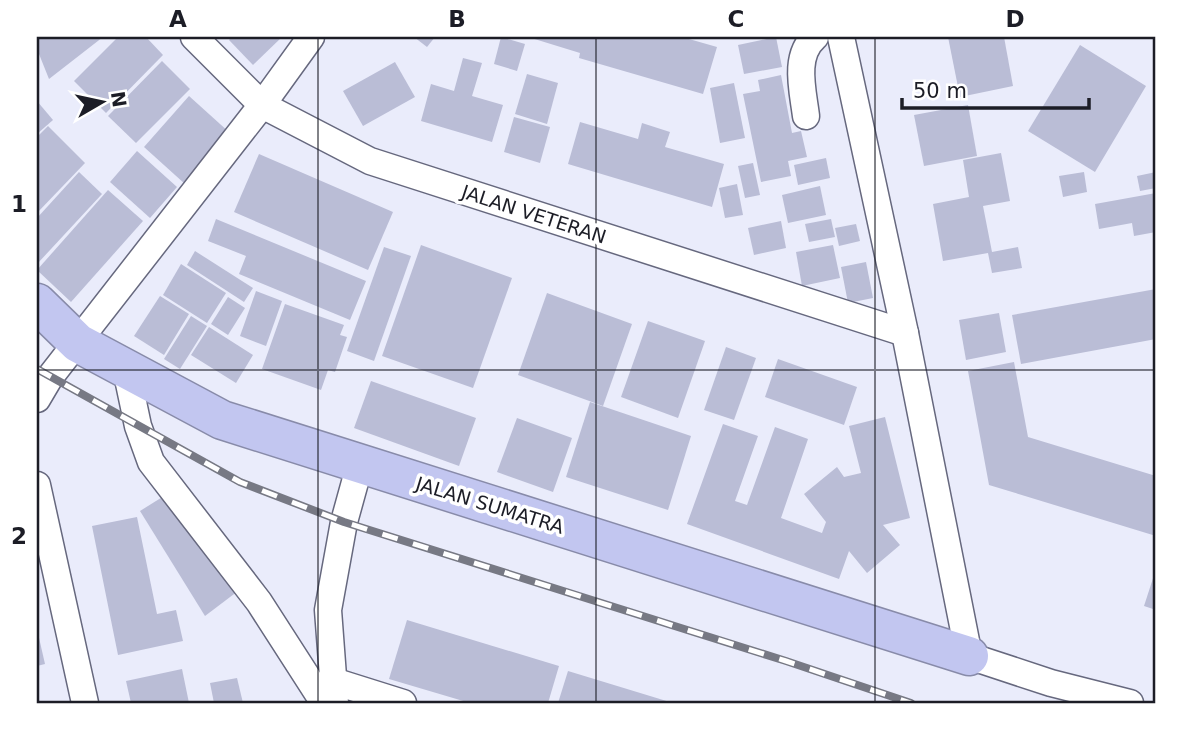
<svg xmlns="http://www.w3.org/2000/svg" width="1193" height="740" font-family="'DejaVu Sans',sans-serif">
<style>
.building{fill:#babdd6}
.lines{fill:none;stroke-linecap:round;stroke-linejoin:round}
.minor-casing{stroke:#66687e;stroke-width:29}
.highway-casing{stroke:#888ba9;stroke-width:41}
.minor{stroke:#fff;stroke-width:26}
.highway{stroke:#c2c6f0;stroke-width:38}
.rail-casing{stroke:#777984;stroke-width:8}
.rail{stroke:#fff;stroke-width:5;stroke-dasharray:16;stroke-linecap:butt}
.grid{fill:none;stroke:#1c1d26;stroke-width:2;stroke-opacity:0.55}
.labels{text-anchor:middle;stroke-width:7;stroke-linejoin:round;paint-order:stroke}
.street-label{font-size:19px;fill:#1c1d26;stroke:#fff}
.neatline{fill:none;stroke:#1c1d26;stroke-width:2.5}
.grid-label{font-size:23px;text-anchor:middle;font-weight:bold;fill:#1c1d26}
</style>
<rect width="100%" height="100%" fill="#eaecfb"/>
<g class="building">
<polygon points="37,37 103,37 49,79 37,49"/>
<polygon points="118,37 146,37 163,55 106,113 74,81"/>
<polygon points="232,37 282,37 253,65 229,40"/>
<polygon points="414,37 435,37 427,47"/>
<polygon points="501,37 525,44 517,71 494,64"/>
<polygon points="528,37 682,37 717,47 703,94 579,58 580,53"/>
<polygon points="776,37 782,67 744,74 738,45"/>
<polygon points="948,37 1004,37 1013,86 960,97"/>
<polygon points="1080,45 1146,86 1095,172 1028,131"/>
<polygon points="463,58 482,63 472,96 503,105 492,142 421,121 431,84 454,91"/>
<polygon points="162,61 190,89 136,143 108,116"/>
<polygon points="395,62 415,97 363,126 343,91"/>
<polygon points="527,74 558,83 547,124 515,114"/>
<polygon points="781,75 792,133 801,131 807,157 788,161 791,176 761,182 743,94 760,91 758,80"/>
<polygon points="734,83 745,138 720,143 710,88"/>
<polygon points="189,96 230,133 185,184 144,147"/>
<polygon points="37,101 53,120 37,134"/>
<polygon points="968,105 977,156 924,166 914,115"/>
<polygon points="514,117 550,127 540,163 504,152"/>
<polygon points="580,122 638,139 642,123 670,132 665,147 724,164 712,207 568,164"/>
<polygon points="48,126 85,163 37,213 37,137"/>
<polygon points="137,151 177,187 150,218 110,182"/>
<polygon points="1001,153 1010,201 983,206 992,252 1018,247 1022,268 992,273 988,253 943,261 933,204 969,197 963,160"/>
<polygon points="259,154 393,212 368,270 234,212"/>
<polygon points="826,158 830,178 798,185 794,165"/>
<polygon points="753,163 760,195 745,198 738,166"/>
<polygon points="79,172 102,194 38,263 37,218"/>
<polygon points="1084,172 1087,192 1063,197 1059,176"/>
<polygon points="1156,172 1156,188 1140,191 1137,176"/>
<polygon points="737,184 743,215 725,218 719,188"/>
<polygon points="820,186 826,215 788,223 782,195"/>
<polygon points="108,190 143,221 71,302 37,270"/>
<polygon points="1156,193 1156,232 1134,236 1132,223 1099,229 1095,204"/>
<polygon points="216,219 366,281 350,320 239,274 246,256 208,241"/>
<polygon points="831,219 835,237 809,242 805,224"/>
<polygon points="781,221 786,248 754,255 748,228"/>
<polygon points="856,224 860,241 839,246 835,228"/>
<polygon points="421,245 512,278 473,388 382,356"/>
<polygon points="833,245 840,278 802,286 796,252"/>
<polygon points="384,247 411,256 374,361 347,351"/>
<polygon points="195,251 253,288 244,302 187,265"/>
<polygon points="866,262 873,298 848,303 841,267"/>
<polygon points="181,264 226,293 207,323 163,295"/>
<polygon points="1156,289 1156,339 1021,364 1012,315"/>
<polygon points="256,291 282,301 266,346 240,336"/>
<polygon points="547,293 632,324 603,406 518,375"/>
<polygon points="160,296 189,314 164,355 134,336"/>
<polygon points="228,297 245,308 228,335 211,324"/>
<polygon points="285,304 344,325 340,335 347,337 335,372 328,370 321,390 262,369"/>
<polygon points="999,313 1006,352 966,360 959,320"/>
<polygon points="191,316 207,326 180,369 164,359"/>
<polygon points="648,321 705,341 678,418 621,397"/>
<polygon points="209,327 253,355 236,383 191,355"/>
<polygon points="726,347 756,358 734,420 704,410"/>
<polygon points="778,359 857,387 844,425 765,397"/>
<polygon points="1014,362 1028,437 1156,476 1156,536 989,485 968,371"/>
<polygon points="371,381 476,418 459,466 354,428"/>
<polygon points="590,402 691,436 668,510 566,477"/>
<polygon points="885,417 910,518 883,525 900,545 867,573 849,551 839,579 687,524 723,424 758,436 735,501 747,505 775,427 808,439 781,518 822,533 826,522 804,494 837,467 844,477 861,473 849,426"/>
<polygon points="517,418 572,438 553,492 497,472"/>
<polygon points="164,496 238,591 205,616 140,511"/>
<polygon points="137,517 157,614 176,610 183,641 118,655 92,526"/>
<polygon points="1156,569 1156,610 1144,606"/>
<polygon points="407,620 559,666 548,703 470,703 389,679"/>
<polygon points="37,629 45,664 37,666"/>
<polygon points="182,669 189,703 131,703 126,681"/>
<polygon points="568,671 673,703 558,703"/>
<polygon points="237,678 243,703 214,703 210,683"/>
</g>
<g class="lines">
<g class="minor-casing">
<g id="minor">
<polyline points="194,37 262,105 370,161 905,333"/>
<polyline points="841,37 905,333 969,656 1051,683 1130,703"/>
<path d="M 806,116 C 803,91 793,56 815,37"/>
<polyline points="126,369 138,426 151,462 259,602 324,703"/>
<polyline points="37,399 50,377 262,105 311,37"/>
<polyline points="37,485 85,703"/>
<polyline points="333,681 403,703"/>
<polyline points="335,703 328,610 344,522 360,464"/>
</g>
</g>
<g class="highway-casing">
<polyline id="highway" points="37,303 78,343 222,420 969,656"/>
</g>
<use href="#minor" class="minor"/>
<use href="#highway" class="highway"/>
<g class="rail-casing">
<polyline id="rail" points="37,369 240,482 344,522 786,661 911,703"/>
</g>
<use href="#rail" class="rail"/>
</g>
<path class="grid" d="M 318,37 L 318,703M 596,37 L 596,703M 875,37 L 875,703M 37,370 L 1156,370"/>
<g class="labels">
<g class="street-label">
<text transform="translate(534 214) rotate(18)" y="7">JALAN VETERAN</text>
<text transform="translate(490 505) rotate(17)" y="7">JALAN SUMATRA</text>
</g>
</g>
<rect width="1193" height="740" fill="none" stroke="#ffffff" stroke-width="77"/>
<g transform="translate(102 102) rotate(81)" stroke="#ffffff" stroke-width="5" paint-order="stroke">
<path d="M0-5L12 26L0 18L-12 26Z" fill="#1c1d26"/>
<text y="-10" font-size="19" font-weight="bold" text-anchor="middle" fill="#1c1d26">N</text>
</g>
<path d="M902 98v10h187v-10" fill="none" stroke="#1c1d26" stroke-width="3.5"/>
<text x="913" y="98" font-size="21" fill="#1c1d26" stroke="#ffffff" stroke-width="5" paint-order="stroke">50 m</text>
<rect x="38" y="38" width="1116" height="664" class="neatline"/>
<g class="grid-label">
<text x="178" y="27">A</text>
<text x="457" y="27">B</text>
<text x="736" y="27">C</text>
<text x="1015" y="27">D</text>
<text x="19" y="212">1</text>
<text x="19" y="544">2</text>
</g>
</svg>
